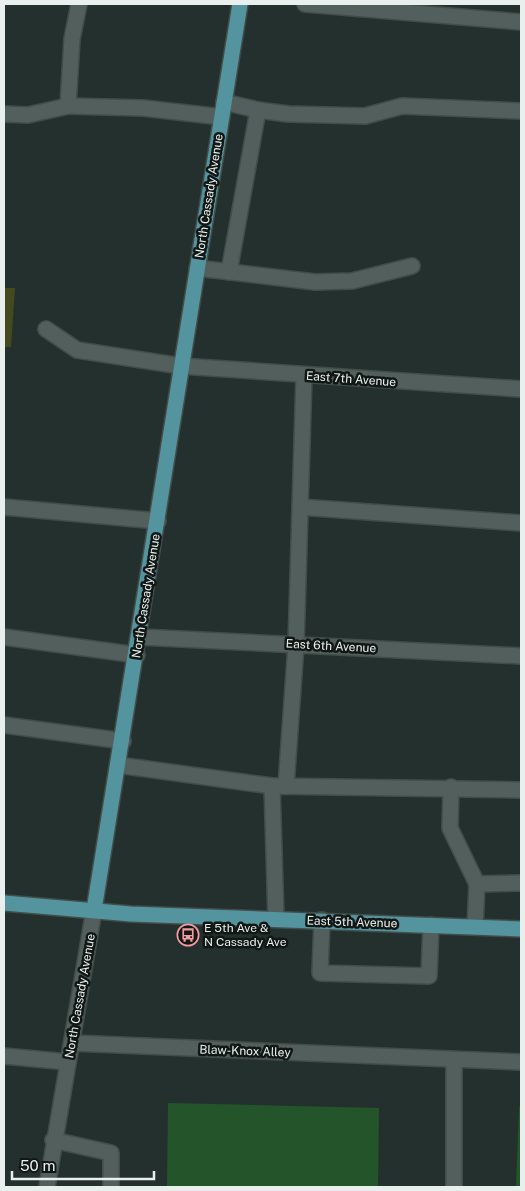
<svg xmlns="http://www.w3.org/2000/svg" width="525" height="1191" font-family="'Public Sans',sans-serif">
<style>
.green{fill:#454920}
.building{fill:#23542a}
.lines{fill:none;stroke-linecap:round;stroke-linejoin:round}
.minor-casing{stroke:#424c49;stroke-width:18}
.major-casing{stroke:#424c49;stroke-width:18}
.minor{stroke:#525f5c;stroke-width:15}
.major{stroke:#53949f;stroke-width:15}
.labels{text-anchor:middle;stroke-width:5;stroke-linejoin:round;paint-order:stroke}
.street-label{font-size:12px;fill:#e8efed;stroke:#111715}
.poi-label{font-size:12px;fill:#e8efed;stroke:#111715;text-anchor:start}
</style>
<rect width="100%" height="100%" fill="#24302d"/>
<polygon class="green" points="4,288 15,288 11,347 4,347"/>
<g class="building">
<polygon points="168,1103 379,1108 378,1187 167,1187"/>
<polygon points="519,1107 521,1107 521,1187 516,1187"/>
</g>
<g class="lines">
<g class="minor-casing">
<g id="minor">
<polyline points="79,4 72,39 68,106 143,108 222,117"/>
<polyline points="305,4 521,22"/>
<polyline points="224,102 258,110 229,272"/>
<polyline points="258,110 288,114 365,116 402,106 521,111"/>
<polyline points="4,114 28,115 68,106"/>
<polyline points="197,268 315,282 352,281 412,266"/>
<polyline points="46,329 77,350 181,366 521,389"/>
<polyline points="4,507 158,521"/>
<polyline points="300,507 521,523"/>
<polyline points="4,637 137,655"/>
<polyline points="140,637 521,656"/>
<polyline points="4,725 123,741"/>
<polyline points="118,765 272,786"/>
<polyline points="286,786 296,645 304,375"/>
<polyline points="451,787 450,828 477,884"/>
<polyline points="276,919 272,786 521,790"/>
<polyline points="322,920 320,973 429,976 431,925"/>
<polyline points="475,927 477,884 521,883"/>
<polyline points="72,1043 521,1062"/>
<polyline points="4,1056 68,1062"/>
<polyline points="454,1060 454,1187"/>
<polyline points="53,1140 111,1153 111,1187"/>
<polyline points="47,1187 94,910"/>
</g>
</g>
<g class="major-casing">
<g id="major">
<polyline points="4,903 131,914 521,929"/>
<polyline points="94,910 240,4"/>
</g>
</g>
<use href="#minor" class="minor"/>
<use href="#major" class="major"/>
</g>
<defs>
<g id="bus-ring" transform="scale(1.125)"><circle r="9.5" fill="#111715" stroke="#f49aa3" stroke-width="1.5"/><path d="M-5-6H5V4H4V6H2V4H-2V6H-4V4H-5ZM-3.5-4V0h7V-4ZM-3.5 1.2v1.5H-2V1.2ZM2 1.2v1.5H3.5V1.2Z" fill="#f49aa3"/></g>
</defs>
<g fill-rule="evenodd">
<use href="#bus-ring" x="188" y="935"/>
</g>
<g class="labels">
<g class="street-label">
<text transform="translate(209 196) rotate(-81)" y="4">North Cassady Avenue</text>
<text transform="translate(351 379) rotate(4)" y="4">East 7th Avenue</text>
<text transform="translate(146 596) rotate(-81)" y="4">North Cassady Avenue</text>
<text transform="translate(331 646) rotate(3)" y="4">East 6th Avenue</text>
<text transform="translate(352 922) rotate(2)" y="4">East 5th Avenue</text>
<text transform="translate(80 996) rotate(-80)" y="4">North Cassady Avenue</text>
<text transform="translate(245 1051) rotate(2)" y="4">Blaw-Knox Alley</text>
</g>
<g class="poi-label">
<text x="204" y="932">E 5th Ave &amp;<tspan x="204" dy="14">N Cassady Ave</tspan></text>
</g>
</g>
<rect width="525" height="1191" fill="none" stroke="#e8efed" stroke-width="10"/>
<path d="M12 1171v8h142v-8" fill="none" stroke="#e8efed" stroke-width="2.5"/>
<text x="20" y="1171" font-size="15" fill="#e8efed" stroke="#111715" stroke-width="4" paint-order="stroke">50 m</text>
</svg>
